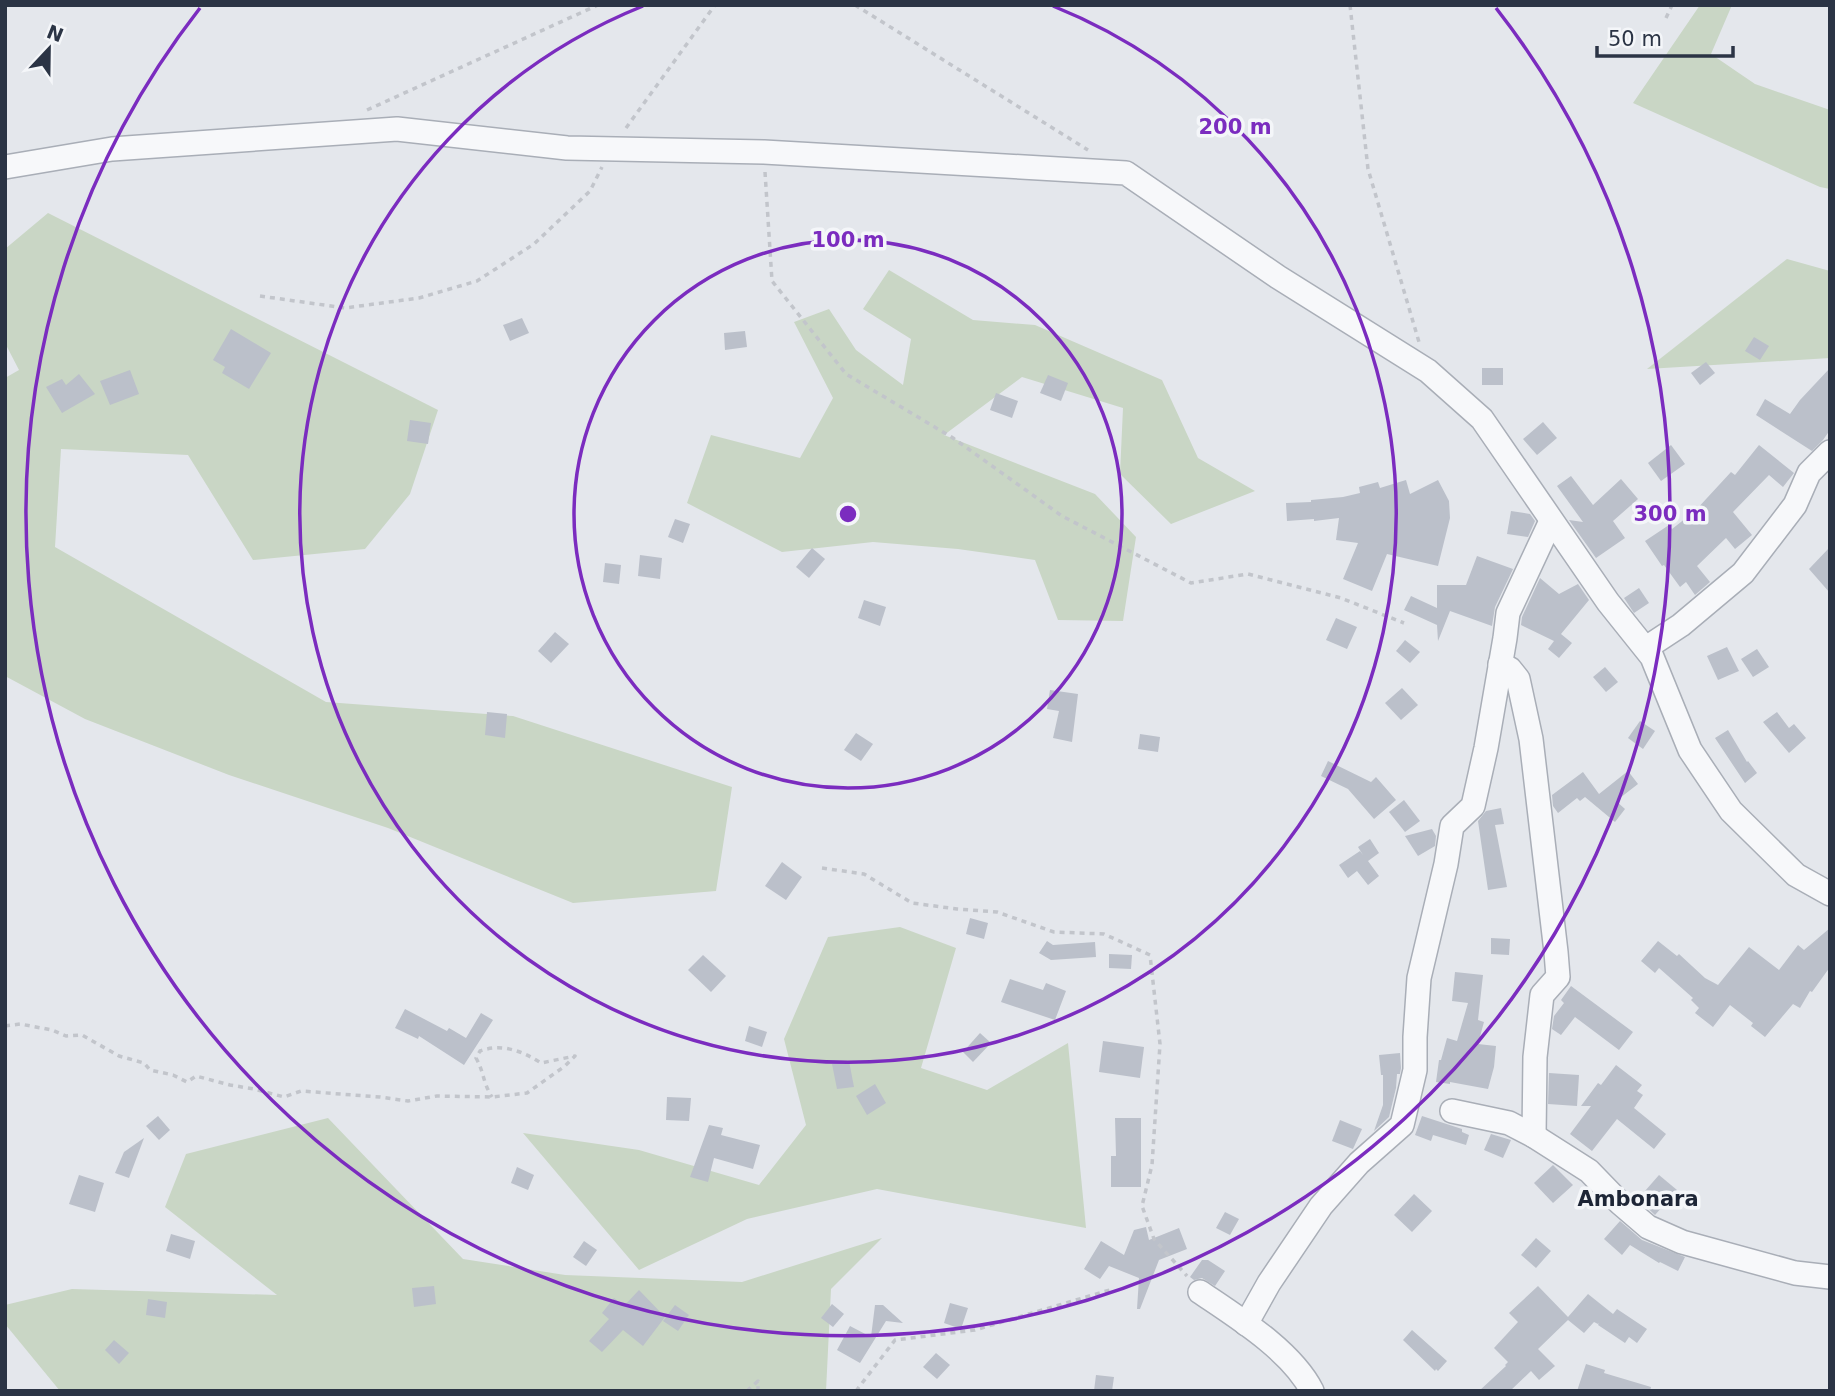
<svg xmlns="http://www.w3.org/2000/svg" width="1835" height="1396" viewBox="0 0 1835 1396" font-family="'DejaVu Sans',sans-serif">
<rect width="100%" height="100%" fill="#e4e7ec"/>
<g fill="#c9d6c5">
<polygon points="1700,5 1732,5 1711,54 1755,84 1830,110 1830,189 1820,187 1633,103"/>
<polygon points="48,213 438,410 410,494 365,549 253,560 188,455 61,449 55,547 326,702 513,716 732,787 716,891 573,903 388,828 229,775 85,719 5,676 5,378 19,370 5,343 5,249"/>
<polygon points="1787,259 1830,271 1830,358 1647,369"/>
<polygon points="889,270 973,320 1035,325 1162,380 1198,458 1255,491 1171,524 1120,474 1123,408 1022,377 944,435 1095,494 1136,537 1123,621 1058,620 1035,560 958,549 873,542 782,552 687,503 711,435 800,458 833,398 794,322 829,309 856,350 903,385 911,339 863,309"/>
<polygon points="900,927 956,948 921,1068 987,1090 1068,1043 1086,1228 877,1189 747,1219 639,1270 523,1133 639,1150 759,1185 806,1125 784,1039 828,937"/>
<polygon points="328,1118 463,1259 565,1275 742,1282 882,1238 831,1289 826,1391 60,1391 5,1324 5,1305 72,1289 277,1295 165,1207 186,1154"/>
</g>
<g fill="#bbc0ca">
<polygon points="522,318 529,333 510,341 503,325"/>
<polygon points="231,329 271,353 249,389 222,373 225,367 213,360"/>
<polygon points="745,331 747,347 725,350 724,333"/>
<polygon points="1754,337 1769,346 1760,360 1745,351"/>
<polygon points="1706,362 1715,373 1700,385 1691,373"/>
<rect x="1482" y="368" width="21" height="17"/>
<polygon points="1830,368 1830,430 1823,440 1812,451 1756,415 1765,399 1790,414 1800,400"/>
<polygon points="130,370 139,394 110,405 100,381"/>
<polygon points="79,374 95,394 62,413 46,387 62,379 66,385"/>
<polygon points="1048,375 1068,383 1061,401 1040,393"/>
<polygon points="996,393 1018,401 1012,418 990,410"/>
<polygon points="410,420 431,423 428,444 407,441"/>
<polygon points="1543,422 1557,438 1537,455 1523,439"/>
<polygon points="1671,445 1685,464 1661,481 1648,463"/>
<polygon points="1759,445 1794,473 1783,487 1769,475 1733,512 1752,535 1735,549 1726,538 1697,566 1710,582 1695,595 1686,582 1680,587 1664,565 1662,566 1645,541 1669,525 1672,529 1695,511 1731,472 1735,475"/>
<polygon points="1571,476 1593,505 1621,479 1638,499 1613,521 1625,538 1596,558 1569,520 1583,522 1557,486"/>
<polygon points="1406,480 1410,494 1438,480 1449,501 1450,518 1438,566 1387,554 1372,591 1343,579 1358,543 1336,540 1339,518 1314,521 1314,519 1287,521 1286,503 1311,502 1311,500 1343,497 1360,493 1359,487 1378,482 1380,488"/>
<polygon points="1511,511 1530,514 1535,521 1528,537 1507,534"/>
<polygon points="675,519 690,524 683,543 668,537"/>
<polygon points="1830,547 1830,593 1809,569"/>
<polygon points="812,548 825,559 809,578 796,567"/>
<polygon points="640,555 662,558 660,579 638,576"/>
<polygon points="1477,556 1513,569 1514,567 1495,607 1492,626 1450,611 1438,641 1437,625 1404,610 1411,596 1437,608 1437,585 1466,585"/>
<polygon points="605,563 621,565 619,584 603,582"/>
<polygon points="1540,578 1559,594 1578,584 1589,600 1561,634 1572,643 1559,658 1548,649 1554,641 1521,625 1522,617"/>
<polygon points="1639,588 1649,603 1634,613 1624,598"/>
<polygon points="864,600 886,607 880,626 858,618"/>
<polygon points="1336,618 1357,627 1347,649 1326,640"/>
<polygon points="555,632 569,644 551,663 538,651"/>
<polygon points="1405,640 1420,652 1410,663 1396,651"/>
<polygon points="1727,647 1739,671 1718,680 1707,656"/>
<polygon points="1757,649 1769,667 1753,677 1741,659"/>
<polygon points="1605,667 1618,682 1606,692 1593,677"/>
<polygon points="1402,688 1418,705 1401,720 1385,703"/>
<polygon points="1050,690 1078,694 1072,742 1053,738 1059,711 1047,709"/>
<polygon points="487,712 507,714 505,738 485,735"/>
<polygon points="1777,712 1789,728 1794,724 1806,738 1789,753 1763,722"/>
<polygon points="1640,721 1655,731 1643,749 1628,738"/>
<polygon points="1728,730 1747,762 1748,761 1757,773 1745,783 1715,738"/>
<polygon points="856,733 873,744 861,761 844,750"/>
<polygon points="1140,734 1160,737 1158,752 1138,749"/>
<polygon points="1328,761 1371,782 1376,777 1396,800 1374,819 1348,789 1321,776"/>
<polygon points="1628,771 1638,784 1616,801 1625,809 1615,822 1585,797 1580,801 1577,798 1558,813 1553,806 1552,795 1583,772 1599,794"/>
<polygon points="1404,800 1420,821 1405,832 1389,812"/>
<polygon points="1501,808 1504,824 1495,825 1507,887 1488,890 1478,821 1486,811"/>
<polygon points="1432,829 1436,836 1435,846 1418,856 1405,836"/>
<polygon points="1370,839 1379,853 1368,861 1379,876 1368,885 1357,871 1348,878 1339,865 1360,851 1363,855 1358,847"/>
<polygon points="782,862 802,877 786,900 765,886"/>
<polygon points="970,918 988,923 984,939 966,934"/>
<polygon points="1830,928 1830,967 1812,992 1810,991 1800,1008 1793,1004 1765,1037 1751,1026 1753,1023 1730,1005 1713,1027 1695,1013 1699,1008 1691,1000 1693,998 1659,968 1655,973 1641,961 1658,941 1677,956 1679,954 1705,978 1718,985 1749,947 1779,970 1798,945 1804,950"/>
<polygon points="1491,938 1510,939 1509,955 1491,954"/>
<polygon points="1047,941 1053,945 1095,942 1096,957 1051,960 1039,953"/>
<polygon points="1109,954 1132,955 1131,969 1109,968"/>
<polygon points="703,955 726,976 711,992 688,970"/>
<polygon points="1455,972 1483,975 1478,1020 1484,1022 1478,1044 1496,1046 1494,1067 1488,1089 1450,1082 1450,1084 1436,1082 1439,1060 1441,1060 1447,1038 1457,1041 1468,1003 1452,1001"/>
<polygon points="1010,979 1043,990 1046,983 1066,991 1055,1020 1001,1002"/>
<polygon points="1571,986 1633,1032 1619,1050 1575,1017 1561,1035 1552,1029 1554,1016 1564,1003 1561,1000"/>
<polygon points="405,1009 447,1031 449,1028 466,1038 481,1013 493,1020 464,1065 419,1036 418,1039 395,1028"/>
<polygon points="749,1026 767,1032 762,1047 745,1041"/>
<polygon points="980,1033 991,1043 973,1062 963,1052"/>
<polygon points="1103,1041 1144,1047 1140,1078 1099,1072"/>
<polygon points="1400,1053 1401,1068 1400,1074 1397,1074 1396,1088 1389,1117 1374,1131 1383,1105 1383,1075 1381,1075 1379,1055"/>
<polygon points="849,1061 854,1087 837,1089 832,1064"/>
<polygon points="1616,1065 1642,1085 1637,1091 1643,1095 1634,1108 1666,1134 1654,1149 1617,1119 1592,1151 1570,1134 1591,1106 1581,1106 1598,1083 1601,1085"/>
<polygon points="1549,1073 1579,1075 1577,1106 1548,1104"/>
<polygon points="875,1084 886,1103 867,1115 856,1096"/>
<polygon points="667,1097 691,1098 689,1121 666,1120"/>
<polygon points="158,1116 170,1130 159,1140 146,1126"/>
<polygon points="1422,1116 1462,1129 1462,1132 1469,1135 1466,1145 1433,1135 1431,1141 1415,1135"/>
<polygon points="1115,1118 1141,1118 1141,1187 1111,1187 1111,1156 1116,1156"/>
<polygon points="1340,1120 1362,1129 1353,1149 1332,1141"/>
<polygon points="709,1125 723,1128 721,1135 760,1145 753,1169 714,1158 708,1182 690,1177"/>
<polygon points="1491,1134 1511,1140 1503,1158 1484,1150"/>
<polygon points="144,1138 129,1178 115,1173 124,1152"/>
<polygon points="1553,1165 1573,1185 1553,1203 1534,1183"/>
<polygon points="517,1167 534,1175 528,1190 511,1183"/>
<polygon points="79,1175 104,1183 95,1212 69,1204"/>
<polygon points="1659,1175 1677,1190 1655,1215 1638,1199"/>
<polygon points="1414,1194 1432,1211 1412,1232 1394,1215"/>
<polygon points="1225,1212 1239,1219 1230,1235 1216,1228"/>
<polygon points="1620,1221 1642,1240 1685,1257 1678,1271 1660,1262 1659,1263 1630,1245 1622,1255 1604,1239"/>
<polygon points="1146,1227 1149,1240 1179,1228 1187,1249 1159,1260 1140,1309 1137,1309 1139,1278 1109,1266 1100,1279 1084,1269 1101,1241 1124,1255 1134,1230"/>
<polygon points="171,1234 195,1241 190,1259 166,1251"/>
<polygon points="1536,1238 1551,1251 1536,1268 1521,1255"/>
<polygon points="584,1241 597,1250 586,1266 573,1257"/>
<polygon points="1202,1260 1208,1260 1225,1271 1215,1286 1202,1278 1194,1280 1190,1277"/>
<polygon points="434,1286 436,1304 414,1307 412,1288"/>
<polygon points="1538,1286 1568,1317 1588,1294 1613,1314 1617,1309 1647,1329 1637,1343 1629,1337 1625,1343 1598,1325 1599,1323 1598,1324 1594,1322 1584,1333 1568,1320 1538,1349 1555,1366 1539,1380 1531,1371 1510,1391 1479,1391 1506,1366 1505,1365 1508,1362 1494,1348 1518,1322 1509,1313"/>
<polygon points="639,1290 665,1317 643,1346 623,1330 602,1352 589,1341 609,1319 602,1313 614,1298 624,1306"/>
<polygon points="148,1299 167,1302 165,1318 146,1315"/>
<polygon points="950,1303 968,1308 961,1329 944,1323"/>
<polygon points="832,1304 844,1314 833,1327 821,1318"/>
<polygon points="675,1305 689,1315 678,1331 663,1321"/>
<polygon points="875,1305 883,1305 903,1323 886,1321 860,1363 837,1350 850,1326 871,1337"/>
<polygon points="1412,1330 1447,1361 1438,1371 1436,1369 1435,1371 1403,1340"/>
<polygon points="114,1340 129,1353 119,1364 105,1350"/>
<polygon points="936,1353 950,1365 937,1379 923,1367"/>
<polygon points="1586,1364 1605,1370 1604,1373 1651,1387 1650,1391 1577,1391"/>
<polygon points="1096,1375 1114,1377 1112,1391 1094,1391"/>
</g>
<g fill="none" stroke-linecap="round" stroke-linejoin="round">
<g stroke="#a9aeb7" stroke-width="26">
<g id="street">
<polyline points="5,167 112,149 397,129 567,148 764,152 1126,173 1278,277 1428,371 1482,419 1608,602 1652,657 1690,750 1731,811 1796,875 1830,894"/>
<polyline points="1646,648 1681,625 1743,573 1795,505 1809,473 1830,452"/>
<polyline points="1500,664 1510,669 1518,679 1531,739 1556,952 1558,977 1542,995 1535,1057 1534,1136"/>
<polyline points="1452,1111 1509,1123 1534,1136 1589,1171 1620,1203 1648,1227 1682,1242 1795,1273 1830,1277"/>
<path d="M 1200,1292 C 1237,1317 1292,1351 1312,1391"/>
<polyline points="1246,1324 1269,1283 1321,1206 1359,1163 1402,1125 1415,1070 1415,1037 1419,978 1446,864 1452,826 1473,806 1486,748 1505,638 1508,613 1551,521"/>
</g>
</g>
<g stroke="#c2c5cb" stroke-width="3.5" stroke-dasharray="5 5" stroke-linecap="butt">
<polyline points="855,5 1088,150"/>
<polyline points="1350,5 1368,169 1419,342"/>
<polyline points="1666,18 1672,5"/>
<polyline points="367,110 598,5"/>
<polyline points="626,128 715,5"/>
<polyline points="765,172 772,281 846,374 953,438 1062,516 1191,583 1248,574 1341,598 1404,623"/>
<polyline points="260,296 345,308 419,298 477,281 534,244 590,191 602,167"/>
<polyline points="822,868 864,874 912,903 957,909 997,912 1054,932 1104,934 1150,955 1160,1044 1152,1165 1142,1206 1154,1239 1187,1276"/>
<path d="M 5,1026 L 20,1024 L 52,1030 L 66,1036 L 82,1035 L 119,1056 L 144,1063 L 150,1070 L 173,1075 L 187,1082 L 196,1076 L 230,1085 L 254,1089 L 284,1097 L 301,1091 L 380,1097 L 408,1101 L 437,1096 L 492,1097 L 527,1093 L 565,1066 L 575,1056 L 541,1063 C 522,1051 502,1043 480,1051 L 476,1058 C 484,1072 483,1083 492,1097"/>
<polyline points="747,1391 758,1381 758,1391"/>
<polyline points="856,1391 895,1340 975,1330 1113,1289"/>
</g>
<use href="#street" stroke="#f7f8fa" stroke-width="23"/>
</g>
<g fill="none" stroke="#7b2cbf" stroke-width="3.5">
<circle cx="848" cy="514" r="274"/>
<path d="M1053 6A548 548 0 1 1 643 6"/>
<path d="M1496 8A822 822 0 1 1 200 8"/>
</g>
<g text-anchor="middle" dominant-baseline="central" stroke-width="7" stroke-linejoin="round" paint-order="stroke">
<g font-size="21" font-weight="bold" fill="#1d2536" stroke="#f4f6f9">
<text x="1638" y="1199">Ambonara</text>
</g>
</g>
<circle cx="848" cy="514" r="10" fill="#7b2cbf" stroke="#f4f6f9" stroke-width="3.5"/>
<g font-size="21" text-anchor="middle" font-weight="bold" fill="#7b2cbf" stroke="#f4f6f9" stroke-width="7" stroke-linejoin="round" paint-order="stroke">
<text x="1235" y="134">200 m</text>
<text x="848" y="247">100 m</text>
<text x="1670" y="521">300 m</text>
</g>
<rect width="1835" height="1396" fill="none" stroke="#2b3445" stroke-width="14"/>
<g transform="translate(49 49) rotate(22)" stroke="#f4f6f9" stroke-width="5" paint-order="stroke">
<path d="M0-5L12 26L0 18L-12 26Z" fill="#2b3445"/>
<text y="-10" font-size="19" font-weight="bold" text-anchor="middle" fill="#2b3445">N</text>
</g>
<path d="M1597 46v10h136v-10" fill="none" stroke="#2b3445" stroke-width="3.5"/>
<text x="1608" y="46" font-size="21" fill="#2b3445" stroke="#f4f6f9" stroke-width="5" paint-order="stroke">50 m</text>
</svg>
